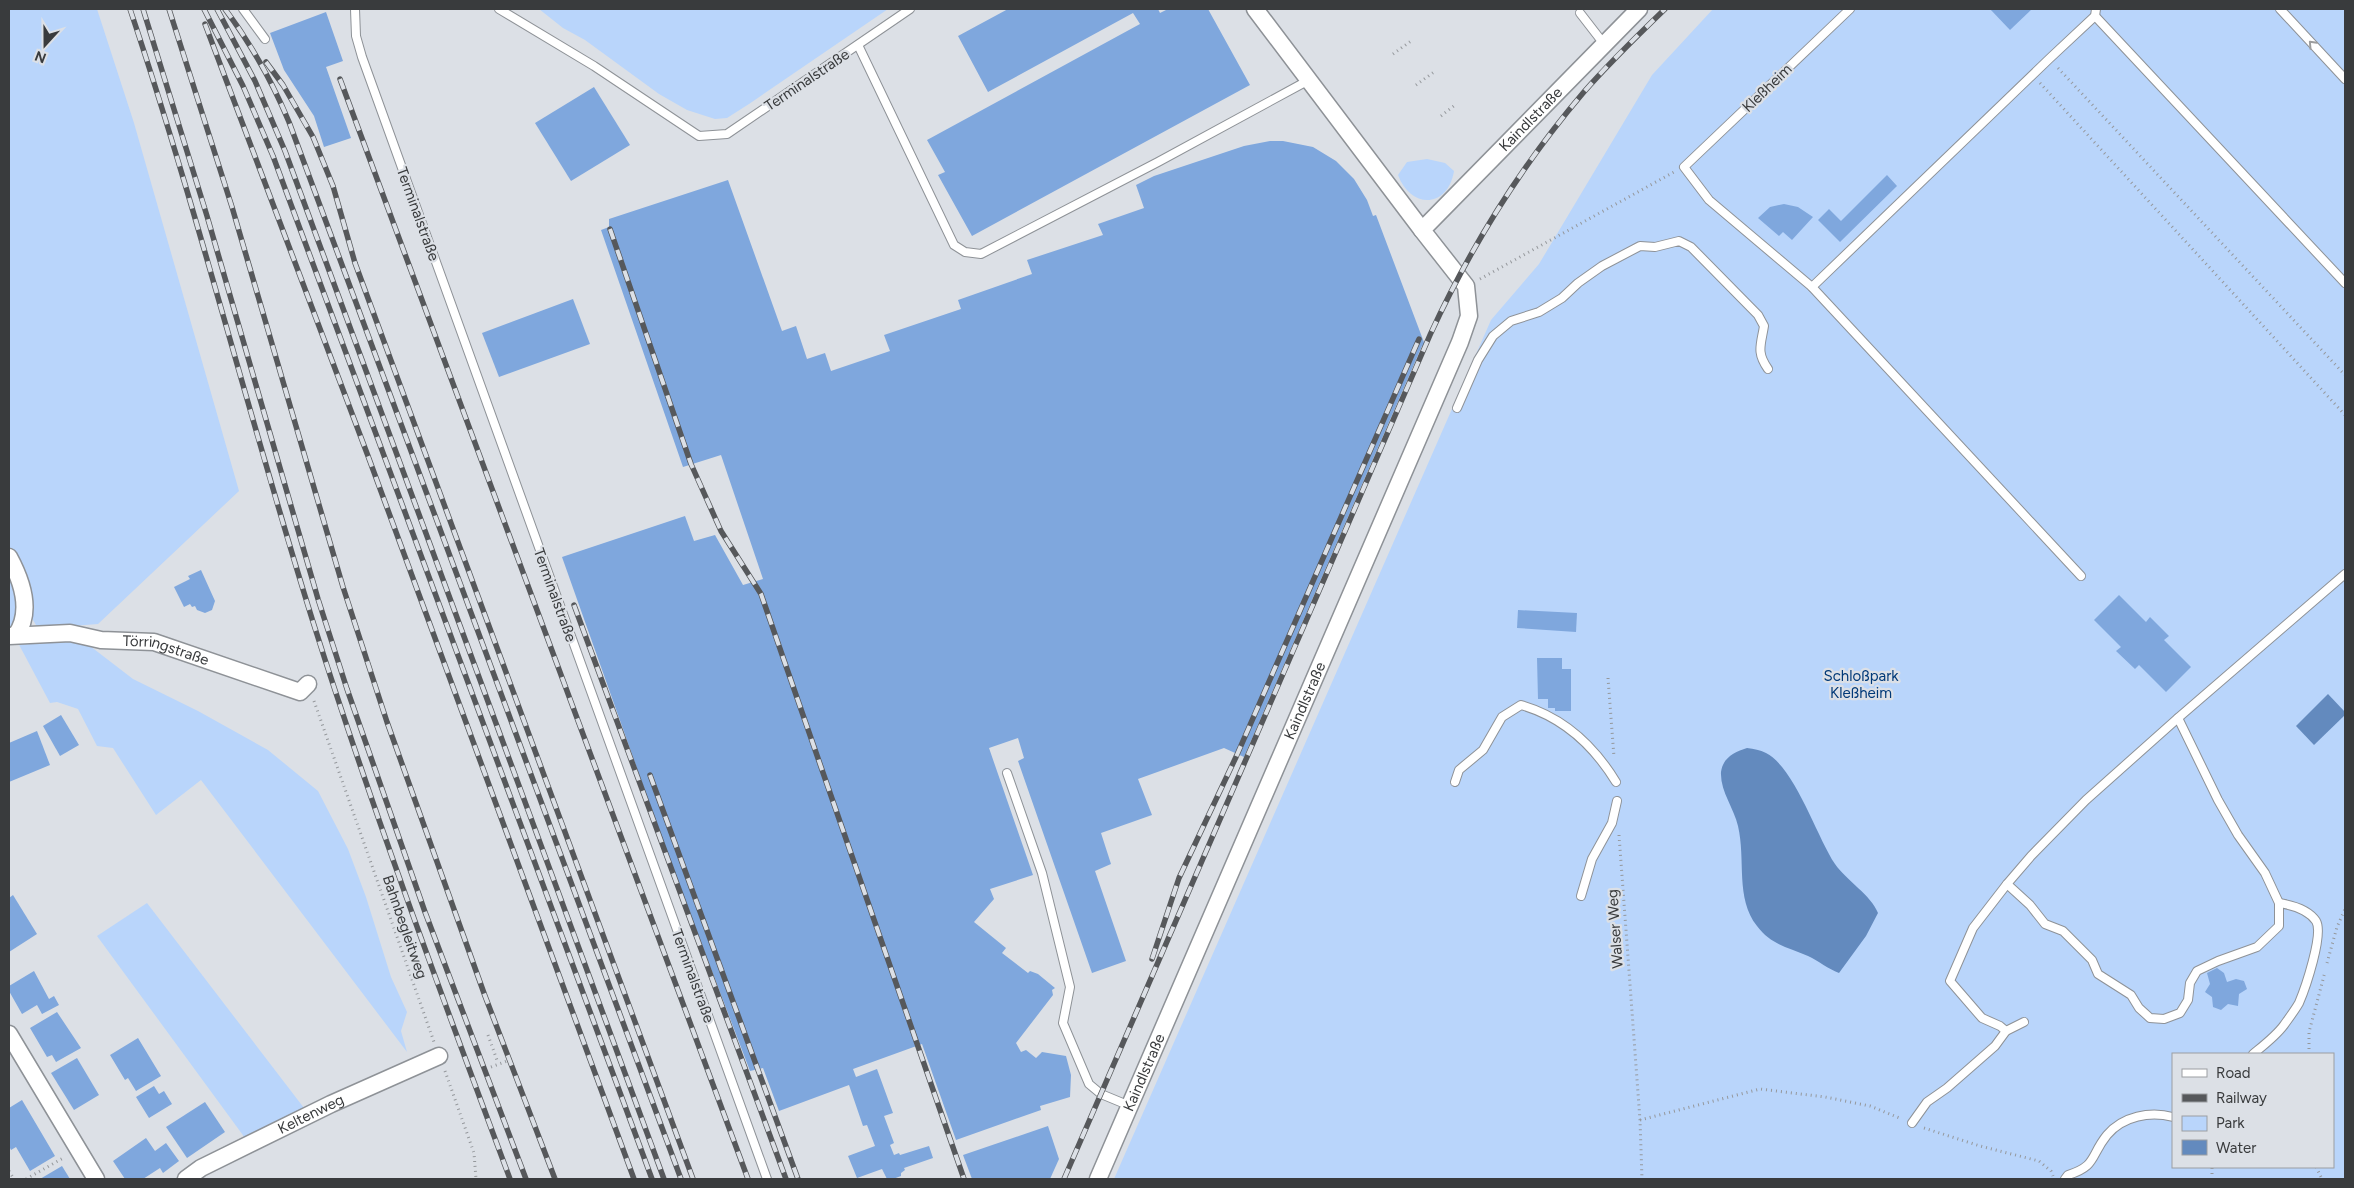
<svg xmlns="http://www.w3.org/2000/svg" width="2354" height="1188" viewBox="0 0 2354 1188" font-family="Figtree,sans-serif">
<rect width="100%" height="100%" fill="#dce0e6"/>
<g fill="#b9d5fb" fill-rule="evenodd">
<polygon points="9,9 97,9 134,123 239,491 98,624 47,628 36,625 29,613 20,569 9,548"/>
<polygon points="539,9 888,9 749,104 727,118 715,119 687,110 659,94 585,40 563,28"/>
<path d="M 1713,9 L 2345,9 L 2345,1179 L 1114,1179 L 1491,320 L 1539,264 L 1652,75 ZM 2173,1054 L 2333,1054 L 2333,1167 L 2173,1167 Z"/>
<path d="M 1427,159 L 1445,163 L 1454,171 C 1448,208 1411,210 1398,175 L 1407,162 Z"/>
<polygon points="9,567 19,596 16,622 9,628"/>
<polygon points="77,636 133,679 198,711 268,750 318,791 348,849 366,897 391,977 407,1012 401,1031 407,1052 201,780 156,815 113,748 97,746 78,709 57,702 50,703 16,639"/>
<polygon points="147,903 304,1108 245,1138 97,936"/>
</g>
<g fill="#638abe">
<polygon points="2328,694 2345,712 2345,715 2314,745 2296,726"/>
<path d="M 1747,748 C 1754,749 1760,750 1766,753 C 1795,768 1816,835 1835,864 C 1847,881 1871,895 1878,913 L 1866,936 L 1839,973 C 1828,969 1819,961 1808,956 C 1788,947 1771,945 1757,926 C 1735,898 1746,860 1738,826 C 1734,808 1720,791 1721,772 C 1723,757 1735,752 1747,748 Z"/>
</g>
<g fill="#7fa7dd">
<polygon points="1008,9 1158,9 1160,13 1168,9 1208,9 1250,85 972,236 938,175 945,172 927,140 1140,24 1133,13 988,92 958,36"/>
<polygon points="1990,9 2032,9 2010,30"/>
<polygon points="326,12 343,61 326,67 351,138 324,147 314,116 284,70 270,33"/>
<polygon points="594,87 630,145 571,181 535,123"/>
<polygon points="1270,141 1283,141 1313,147 1336,161 1354,179 1367,200 1373,216 1376,215 1425,345 1422,346 1244,757 1224,748 1138,779 1152,815 1101,833 1111,864 1095,871 1126,961 1092,973 1018,761 1024,758 1018,738 989,748 1033,875 990,889 994,899 974,922 1006,948 1002,953 1028,973 1030,971 1038,974 1055,988 1052,990 1053,995 1016,1043 1021,1052 1026,1050 1036,1058 1042,1052 1066,1056 1071,1075 1070,1097 1040,1106 1041,1110 956,1140 922,1044 853,1069 856,1077 877,1069 893,1113 884,1116 894,1143 890,1145 894,1155 899,1153 900,1155 929,1146 933,1158 904,1168 905,1170 901,1173 901,1176 893,1179 887,1179 882,1169 857,1178 848,1156 875,1146 867,1125 863,1126 849,1085 779,1111 763,1068 750,1071 667,853 562,557 685,516 694,541 715,535 743,585 763,579 721,455 683,467 601,230 609,227 609,219 728,180 782,331 796,326 807,359 825,353 831,371 890,351 884,335 961,309 958,300 1032,274 1027,260 1103,235 1098,224 1144,208 1136,185 1154,176 1244,146"/>
<polygon points="1887,175 1897,186 1840,242 1818,220 1829,209 1841,221"/>
<polygon points="1784,204 1798,207 1813,217 1792,240 1783,232 1779,236 1758,218 1770,207"/>
<polygon points="573,299 590,344 499,377 482,333"/>
<polygon points="201,570 215,601 212,610 205,613 197,610 195,606 192,607 190,604 184,607 174,587 190,579 188,576"/>
<polygon points="2119,595 2146,622 2150,617 2169,636 2164,640 2191,667 2166,692 2139,665 2135,669 2116,651 2121,647 2094,620"/>
<polygon points="1518,610 1577,613 1576,632 1517,628"/>
<polygon points="1537,658 1562,658 1562,669 1571,669 1571,711 1555,711 1555,708 1548,708 1548,699 1538,699"/>
<polygon points="61,715 79,745 60,756 43,726"/>
<polygon points="37,731 50,765 9,782 9,743"/>
<polygon points="13,895 37,934 9,952 9,898"/>
<polygon points="2217,968 2224,973 2227,982 2236,979 2244,981 2247,989 2239,994 2238,1006 2228,1004 2221,1010 2213,1007 2212,997 2205,992 2210,984 2207,973"/>
<polygon points="34,971 49,999 54,996 59,1005 42,1014 37,1005 22,1014 9,991 9,986"/>
<polygon points="57,1012 81,1048 56,1062 52,1055 47,1057 30,1028"/>
<polygon points="138,1038 161,1076 136,1091 128,1078 125,1080 110,1055"/>
<polygon points="77,1058 99,1095 74,1110 51,1073"/>
<polygon points="154,1086 159,1094 164,1091 172,1104 149,1118 136,1097"/>
<polygon points="22,1100 55,1156 30,1171 16,1147 11,1150 9,1146 9,1108"/>
<polygon points="205,1102 225,1132 187,1158 166,1127"/>
<polygon points="1048,1126 1059,1159 1050,1179 972,1179 963,1155"/>
<polygon points="146,1138 155,1151 166,1143 179,1161 163,1173 160,1168 143,1179 125,1179 113,1161"/>
<polygon points="62,1166 70,1179 40,1179"/>
</g>
<g fill="none" stroke-linecap="round" stroke-linejoin="round">
<g stroke="#8e9297" stroke-width="10">
<g id="service">
<polyline points="243,9 265,39"/>
<polyline points="355,9 356,36 362,57 767,1179"/>
<polyline points="499,9 594,66 699,136 727,134 910,9"/>
<polyline points="1850,9 1684,167 1709,200 1812,287 2081,576"/>
<polyline points="2280,9 2345,79"/>
<polyline points="1580,13 1604,44"/>
<polyline points="2095,16 2345,283"/>
<polyline points="858,45 954,245 965,252 981,254 1158,162 1309,80"/>
<polyline points="1812,287 2049,59 2095,16 2096,9"/>
<path d="M 1457,408 L 1478,360 L 1493,336 L 1511,321 L 1539,312 L 1562,298 L 1578,283 L 1602,266 L 1640,246 L 1655,247 L 1679,241 L 1691,247 L 1758,315 L 1764,326 C 1761,345 1756,352 1768,369"/>
<polyline points="1007,773 1042,873 1070,987 1063,1023 1089,1084 1101,1094 1130,1106"/>
<path d="M 1455,782 L 1459,770 L 1483,750 L 1502,717 L 1521,705 C 1563,717 1594,746 1616,782"/>
<polyline points="2007,884 2030,905 2045,924 2063,931 2092,960 2098,974 2131,995 2139,1008 2150,1018 2164,1019 2180,1013 2188,1000 2190,983 2197,971 2218,961 2257,947 2279,926 2279,903 2265,873 2238,835 2218,800 2178,718"/>
<polyline points="1581,896 1592,859 1612,823 1617,801"/>
<polyline points="2006,1031 2024,1022"/>
<path d="M 2253,1054 C 2264,1045 2276,1036 2284,1025 C 2289,1018 2295,1010 2299,1003 C 2305,989 2324,934 2316,921 C 2308,909 2292,905 2279,903"/>
<polyline points="1912,1123 1927,1102 1947,1088 1995,1046 2006,1031 2000,1026 1982,1018 1950,981 1973,928 2007,884 2031,856 2086,800 2178,718 2345,574"/>
<path d="M 2065,1179 L 2068,1175 C 2097,1166 2090,1156 2107,1135 C 2123,1116 2150,1111 2173,1117"/>
</g>
</g>
<g stroke="#8e9297" stroke-width="19">
<g id="minor">
<polyline points="1255,9 1422,230"/>
<path d="M 9,557 C 22,581 33,611 16,635"/>
<path id="s1" d="M 9,636 L 70,633 L 101,640 L 154,642 L 300,692 L 308,684"/>
<polyline points="9,1034 96,1179"/>
<path id="s2" d="M 186,1179 L 201,1168 L 331,1104 L 439,1056"/>
<path id="s3" d="M 1098,1179 L 1460,342 L 1469,316 L 1466,286 L 1422,230 L 1639,9"/>
</g>
</g>
<g stroke="#95989c" stroke-width="3" stroke-dasharray="1 4" stroke-linecap="butt">
<polyline points="1393,54 1411,41"/>
<polyline points="2058,68 2345,375"/>
<polyline points="2040,83 2345,415"/>
<polyline points="1416,85 1434,72"/>
<polyline points="1441,116 1455,105"/>
<polyline points="1480,279 1674,172"/>
<polyline points="1608,678 1614,757"/>
<polyline points="314,701 434,1042"/>
<polyline points="1619,835 1640,1120 1642,1179"/>
<polyline points="2327,963 2337,927 2345,909"/>
<polyline points="488,1035 498,1063"/>
<polyline points="2309,1054 2309,1032 2325,972"/>
<polyline points="491,1067 507,1061"/>
<polyline points="445,1071 474,1153 476,1179"/>
<polyline points="1640,1120 1760,1089 1825,1097 1870,1106 1902,1119"/>
<polyline points="1924,1128 1980,1146 2039,1161 2051,1171 2053,1176"/>
<polyline points="2316,1167 2322,1179"/>
<polyline points="9,1171 14,1179"/>
<polyline points="26,1179 65,1157"/>
<polyline points="2212,1179 2212,1167"/>
</g>
<use href="#service" stroke="#fff" stroke-width="8"/>
<use href="#minor" stroke="#fff" stroke-width="16"/>
<g stroke="#56585b" stroke-width="5.5">
<g id="rail">
<path d="M 130,9 C 198,212 250,421 314,625 C 373,812 442,996 510,1179"/>
<polyline points="143,9 207,216 318,599 347,689 425,912 526,1179"/>
<polyline points="169,9 232,207 343,587 387,722 485,996 555,1179"/>
<polyline points="204,9 243,86 273,156 652,1179"/>
<polyline points="217,9 255,81 285,151 664,1179"/>
<path d="M 225,9 C 251,44 272,81 289,122 L 681,1179"/>
<polyline points="205,24 368,456 634,1179"/>
<polyline points="266,62 283,85 313,137 333,186 355,263 693,1179"/>
<polyline points="340,79 748,1179"/>
<polyline points="610,229 691,464 721,531 761,594 964,1179"/>
<polyline points="574,605 786,1179"/>
<polyline points="650,775 798,1179"/>
<polyline points="1152,959 1179,878 1236,757 1419,339"/>
<path d="M 1064,1179 L 1430,335 C 1470,248 1521,166 1583,93 C 1609,63 1637,36 1665,9"/>
</g>
</g>
<use href="#rail" stroke="#dce0e6" stroke-width="4" stroke-dasharray="11" stroke-linecap="butt"/>
</g>
<defs><path id="oneway-chevron" d="M-2-3.5L2.5 0L-2 3.5" fill="none" stroke-width="1.6" stroke-linecap="round" stroke-linejoin="round" transform="scale(1.25)"/></defs>
<use stroke="#9c9d9e" href="#oneway-chevron" transform="translate(2312 44) rotate(-133)"/>
<g text-anchor="middle" dominant-baseline="central" stroke-width="4.5" stroke-linejoin="round" paint-order="stroke">
<g font-size="15" fill="#393b3d" stroke="#dce0e6">
<text transform="translate(807 80) rotate(-34)">Terminalstraße</text>
<text transform="translate(1767 88) rotate(-44)">Kleßheim</text>
<text stroke="none"><textPath href="#s3" startOffset="1196">Kaindlstraße</textPath></text>
<text transform="translate(418 214) rotate(70)">Terminalstraße</text>
<text transform="translate(555 595) rotate(70)">Terminalstraße</text>
<text stroke="none"><textPath href="#s1" startOffset="159">Törringstraße</textPath></text>
<text stroke="none"><textPath href="#s3" startOffset="521">Kaindlstraße</textPath></text>
<text transform="translate(405 927) rotate(71)">Bahnbegleitweg</text>
<text transform="translate(1615 929) rotate(-94)">Walser Weg</text>
<text transform="translate(693 976) rotate(70)">Terminalstraße</text>
<text stroke="none"><textPath href="#s3" startOffset="116">Kaindlstraße</textPath></text>
<text stroke="none"><textPath href="#s2" startOffset="141">Keltenweg</textPath></text>
</g>
<g font-size="15" fill="#003978" stroke="#dce0e6">
<text x="1861" y="676">Schloßpark<tspan x="1861" dy="17">Kleßheim</tspan></text>
</g>
</g>
<rect width="2354" height="1188" fill="none" stroke="#393b3d" stroke-width="20"/>
<rect x="2172" y="1053" width="162" height="115" fill="#dce0e6" stroke="#9b9ea2"/>
<rect x="2182" y="1069" width="25" height="8" fill="#ffffff" stroke="#9b9ea2"/>
<text x="2216" y="1078" font-size="15" fill="#393b3d">Road</text>
<rect x="2182" y="1094" width="25" height="8" fill="#56585b" stroke="#9b9ea2"/>
<text x="2216" y="1103" font-size="15" fill="#393b3d">Railway</text>
<rect x="2182" y="1116" width="25" height="15" fill="#b9d5fb" stroke="#9b9ea2"/>
<text x="2216" y="1128" font-size="15" fill="#393b3d">Park</text>
<rect x="2182" y="1140" width="25" height="15" fill="#638abe" stroke="#9b9ea2"/>
<text x="2216" y="1153" font-size="15" fill="#393b3d">Water</text>
<g transform="translate(45 45) rotate(201)" stroke="#dce0e6" stroke-width="4" paint-order="stroke">
<path d="M0-4L9 19L0 12L-9 19Z" fill="#393b3d"/>
<text y="-8" font-size="14" font-weight="bold" text-anchor="middle" fill="#393b3d">N</text>
</g>
</svg>
